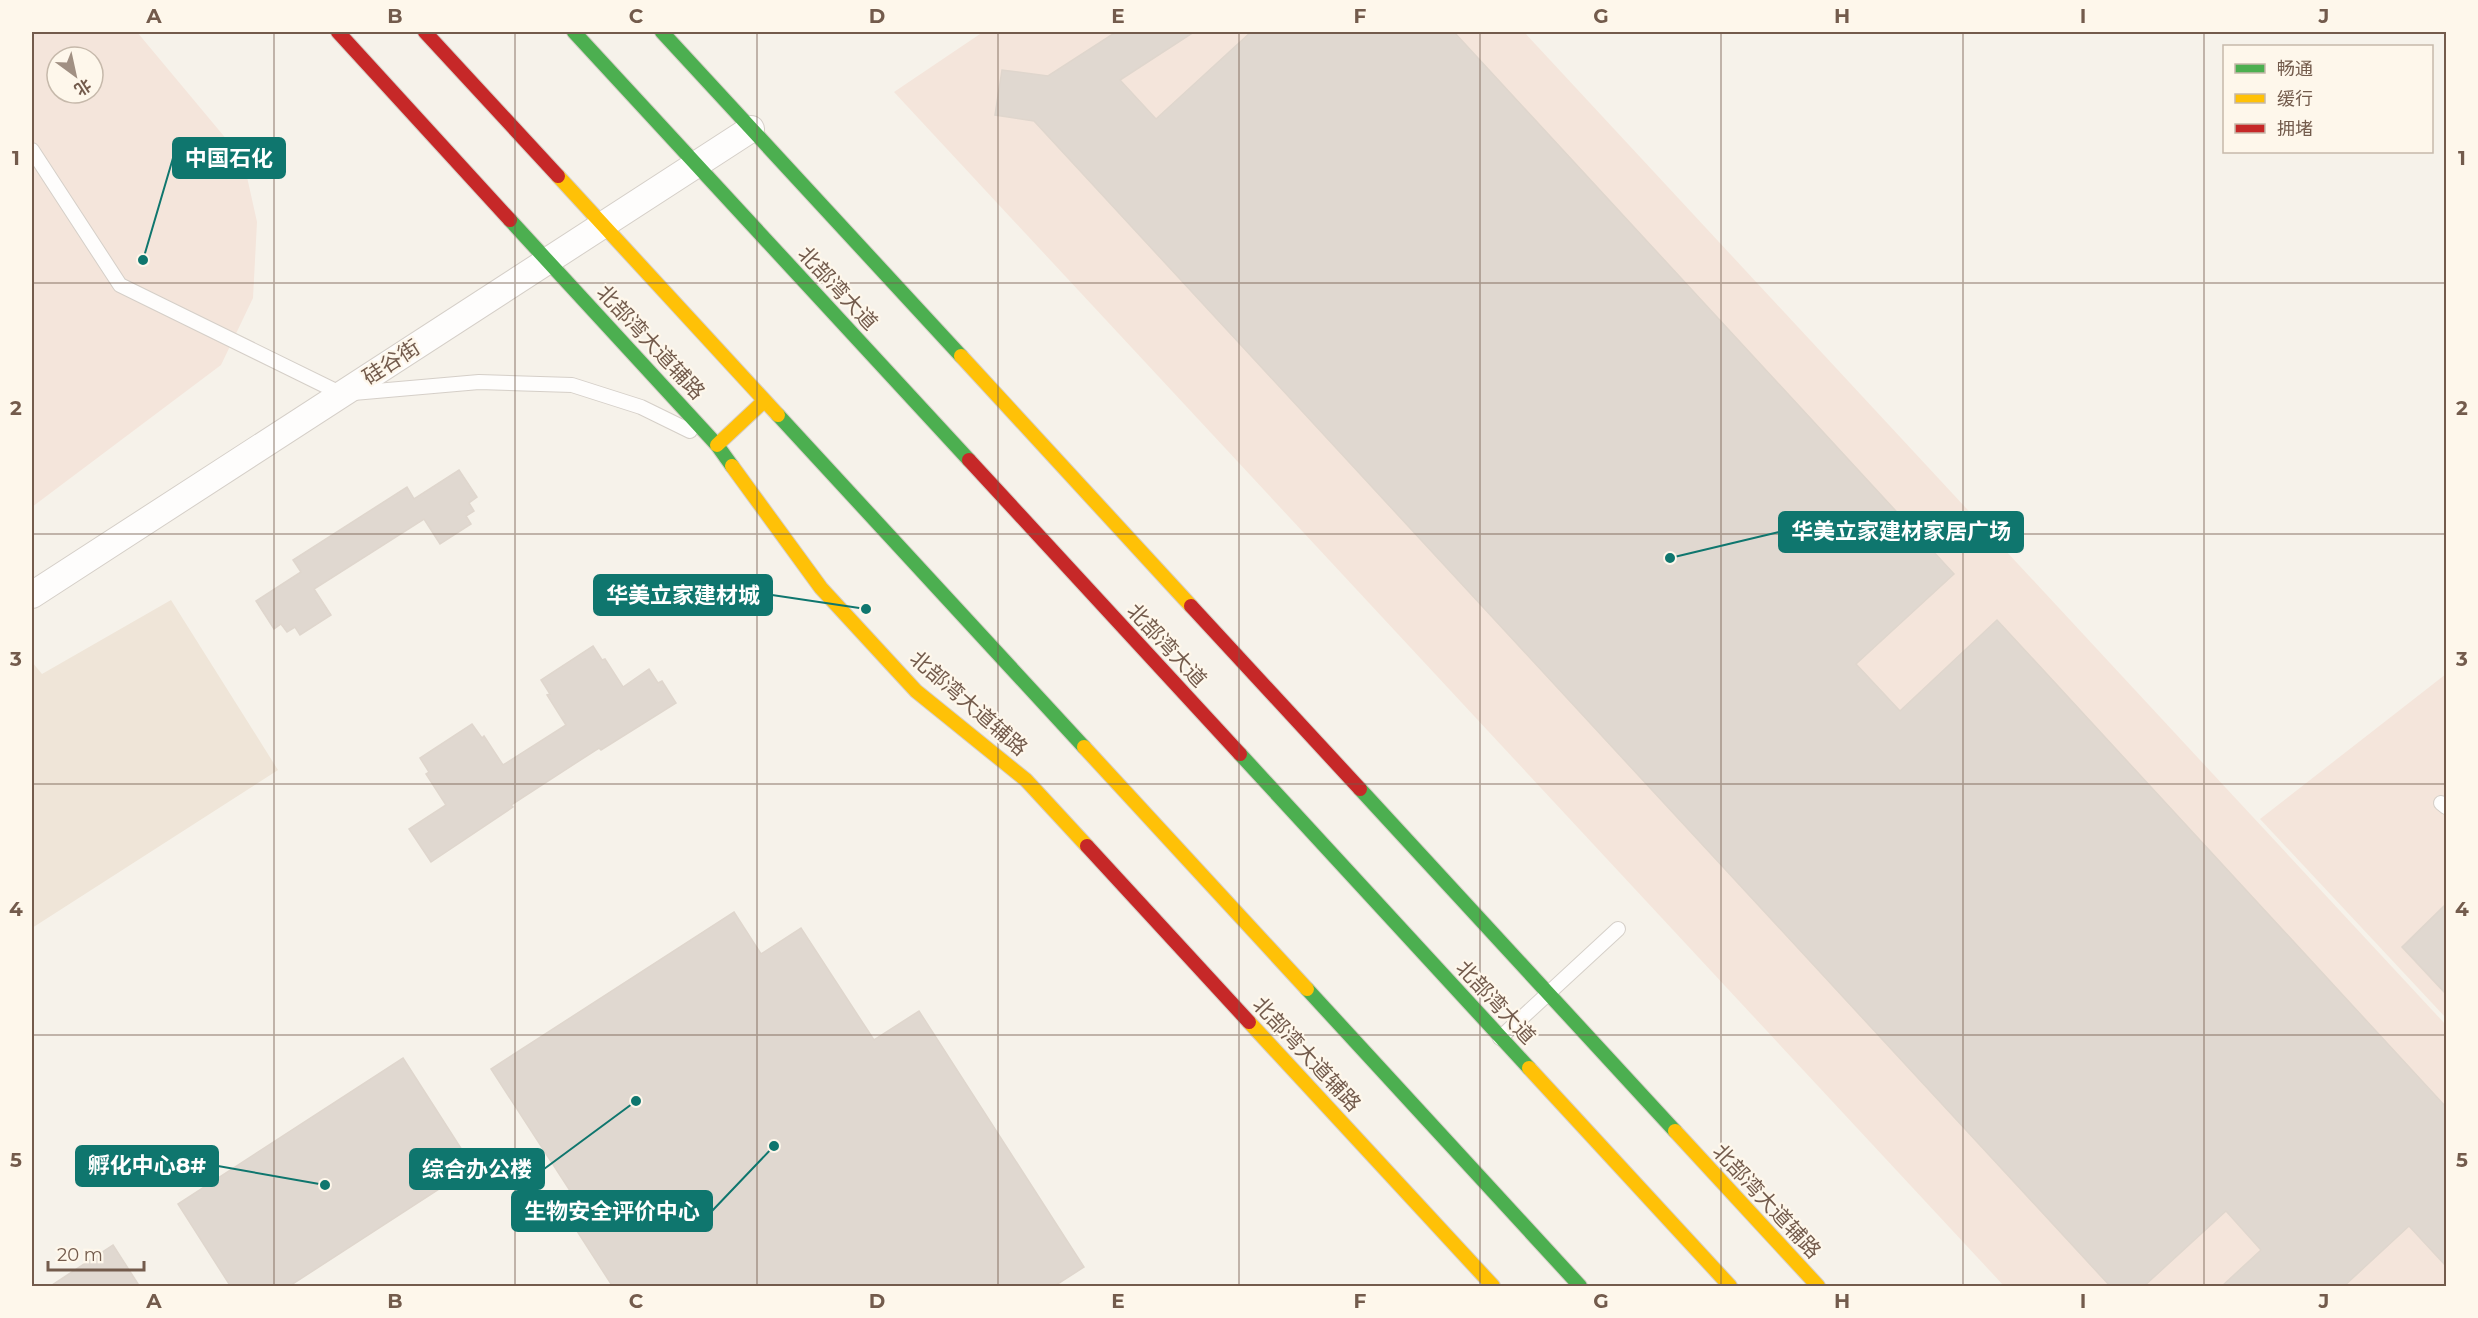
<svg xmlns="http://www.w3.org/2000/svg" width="2478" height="1318" viewBox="0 0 2478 1318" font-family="Montserrat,'Noto Sans SC',sans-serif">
<rect width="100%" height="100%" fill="#f6f2ea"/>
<polygon fill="#efe5d8" points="171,600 278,770 32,928 32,662 42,674"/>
<g fill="#f4e5db" fill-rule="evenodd">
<path d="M 32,32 L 137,32 L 243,159 L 257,222 L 253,298 L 221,365 L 32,507 ZM 57,57 L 93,57 L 93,93 L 57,93 Z"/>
<polygon points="983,32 1524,32 2446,1025 2446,1286 2004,1286 894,92"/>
<polygon points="2446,674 2446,1018 2260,819"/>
</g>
<g fill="#e0d8d0" stroke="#dfd6cd" stroke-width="1.5">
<polygon points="1116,32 1194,32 1120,80 1156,119 1251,32 1454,32 1954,574 1856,664 1900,711 1997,620 2446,1107 2446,1266 2409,1226 2343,1287 2221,1287 2261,1250 2226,1211 2143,1287 2111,1287 1034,121 995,115 1002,70 1048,76"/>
<polygon points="459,470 477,497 469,503 474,511 466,516 471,524 440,544 424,519 314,589 331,615 300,635 295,627 287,632 281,624 274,629 256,601 301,572 293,560 407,487 414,499"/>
<polygon points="593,646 602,660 605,659 623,687 649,669 658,683 662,681 676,703 601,750 599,748 511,805 513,807 431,862 409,829 446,805 426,774 429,772 420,758 472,724 482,738 484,736 503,765 566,725 547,695 550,694 541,680"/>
<polygon points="2446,904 2446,994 2402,947"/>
<polygon points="734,912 761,954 801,928 874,1040 919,1011 1084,1267 1053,1287 613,1287 577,1231 591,1223 491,1069"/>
<polygon points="403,1058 473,1167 288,1287 231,1287 178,1204"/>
<polygon points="113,1245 140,1287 49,1287"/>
</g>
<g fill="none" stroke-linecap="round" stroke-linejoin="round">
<g stroke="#d5cfc8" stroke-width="16">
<g id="lane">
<polyline points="32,150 120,285 342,394 479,382 572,385 641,407 690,431"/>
<polyline points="2441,803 2446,807"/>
<polyline points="1500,1038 1618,929"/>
</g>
</g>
<g stroke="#d5cfc8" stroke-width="28">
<polyline id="street" points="32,595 751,129"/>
</g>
<g stroke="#d6cfc8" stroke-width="16">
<g id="fast">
<polyline points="574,32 969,460"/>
<polyline points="662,32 961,356"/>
<polyline points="510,220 717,445 732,466"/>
<polyline points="778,415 1084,747"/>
<polyline points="1240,754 1529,1068"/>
<polyline points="1360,789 1675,1131"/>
<polyline points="1307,989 1580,1286"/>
</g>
</g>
<g stroke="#d6cfc8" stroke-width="16">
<g id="slow">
<polyline points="558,176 778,415"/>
<polyline points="961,356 1191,606"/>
<polyline points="717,445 764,401"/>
<polyline points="732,466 821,588 916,691 1026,780 1087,846"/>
<polyline points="1084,747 1307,989"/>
<polyline points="1249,1022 1493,1286"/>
<polyline points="1529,1068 1730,1286"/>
<polyline points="1675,1131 1818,1286"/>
</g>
</g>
<g stroke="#d6cfc8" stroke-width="16">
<g id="jam">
<polyline points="338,32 510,220"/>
<polyline points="425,32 558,176"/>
<polyline points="969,460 1240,754"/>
<polyline points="1191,606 1360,789"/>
<polyline points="1087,846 1249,1022"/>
</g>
</g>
<use href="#lane" stroke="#fefdfc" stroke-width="14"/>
<use href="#street" stroke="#fefdfc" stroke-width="26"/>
<use href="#fast" stroke="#4caf50" stroke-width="14"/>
<use href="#slow" stroke="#ffc107" stroke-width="14"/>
<use href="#jam" stroke="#c62828" stroke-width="14"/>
</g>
<path fill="none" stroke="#735b4c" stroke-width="1.5" stroke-opacity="0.55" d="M 274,32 L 274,1286M 515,32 L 515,1286M 757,32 L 757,1286M 998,32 L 998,1286M 1239,32 L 1239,1286M 1480,32 L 1480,1286M 1721,32 L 1721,1286M 1963,32 L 1963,1286M 2204,32 L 2204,1286M 32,283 L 2446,283M 32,534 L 2446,534M 32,784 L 2446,784M 32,1035 L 2446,1035"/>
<g text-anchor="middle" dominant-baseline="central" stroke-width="4.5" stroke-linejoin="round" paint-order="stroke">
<g font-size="21" fill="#735b4c" stroke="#fef7eb">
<text transform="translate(838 288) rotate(47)">北部湾大道</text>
<text transform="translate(651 342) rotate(47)">北部湾大道辅路</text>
<text transform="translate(391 362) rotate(-33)">硅谷街</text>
<text transform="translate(1167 645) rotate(47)">北部湾大道</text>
<text transform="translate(969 703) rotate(41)">北部湾大道辅路</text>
<text transform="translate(1496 1002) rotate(47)">北部湾大道</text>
<text transform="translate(1307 1054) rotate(47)">北部湾大道辅路</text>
<text transform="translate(1767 1201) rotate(47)">北部湾大道辅路</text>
</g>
</g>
<path fill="none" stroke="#0f766e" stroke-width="2" d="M143 260L173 158M1670 558L1779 532M866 609L772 595M325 1185L218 1166M636 1101L544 1169M774 1146L712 1211"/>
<g fill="#0f766e" stroke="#fef7eb" stroke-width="2">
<circle cx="143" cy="260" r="6"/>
<circle cx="1670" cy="558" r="6"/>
<circle cx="866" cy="609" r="6"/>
<circle cx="325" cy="1185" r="6"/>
<circle cx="636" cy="1101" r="6"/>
<circle cx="774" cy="1146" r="6"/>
</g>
<g fill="#0f766e" stroke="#0f766e" stroke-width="2">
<rect x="173" y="138" width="112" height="40" rx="6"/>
<rect x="1779" y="512" width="244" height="40" rx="6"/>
<rect x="594" y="575" width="178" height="40" rx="6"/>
<rect x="76" y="1146" width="142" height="40" rx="6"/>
<rect x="410" y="1149" width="134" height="40" rx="6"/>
<rect x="512" y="1191" width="200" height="40" rx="6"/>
</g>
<g font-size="22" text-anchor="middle" font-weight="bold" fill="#fff">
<text x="229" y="166">中国石化</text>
<text x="1901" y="539">华美立家建材家居广场</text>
<text x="683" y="603">华美立家建材城</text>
<text x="147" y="1173">孵化中心8#</text>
<text x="477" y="1177">综合办公楼</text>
<text x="612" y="1219">生物安全评价中心</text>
</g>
<rect width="2478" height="1318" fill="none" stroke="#fef7eb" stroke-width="66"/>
<rect x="2223" y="45" width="210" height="108" fill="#fef7eb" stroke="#c6b9ab" stroke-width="1.5"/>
<rect x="2235" y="64" width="30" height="9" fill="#4caf50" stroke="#c6b9ab" stroke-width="1.5"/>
<text x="2277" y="75" font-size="18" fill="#735b4c">畅通</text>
<rect x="2235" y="94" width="30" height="9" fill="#ffc107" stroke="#c6b9ab" stroke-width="1.5"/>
<text x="2277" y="105" font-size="18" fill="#735b4c">缓行</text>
<rect x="2235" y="124" width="30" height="9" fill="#c62828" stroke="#c6b9ab" stroke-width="1.5"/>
<text x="2277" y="135" font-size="18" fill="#735b4c">拥堵</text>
<g transform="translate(75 75) rotate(147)"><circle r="28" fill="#fef7eb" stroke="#c6b9ab" stroke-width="1.5"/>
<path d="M0-4.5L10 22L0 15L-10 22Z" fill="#a19083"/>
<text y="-9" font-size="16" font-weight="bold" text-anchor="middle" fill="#735b4c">北</text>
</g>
<path d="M48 1261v9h96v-9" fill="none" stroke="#735b4c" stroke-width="3"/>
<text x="57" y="1261" font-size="18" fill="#735b4c" stroke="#fef7eb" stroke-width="4.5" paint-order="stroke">20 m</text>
<rect x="33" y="33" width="2412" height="1252" fill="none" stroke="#735b4c" stroke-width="2"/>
<g font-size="20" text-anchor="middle" font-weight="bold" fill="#735b4c">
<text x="154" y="23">A</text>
<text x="395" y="23">B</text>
<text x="636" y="23">C</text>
<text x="877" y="23">D</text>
<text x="1118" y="23">E</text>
<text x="1360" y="23">F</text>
<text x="1601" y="23">G</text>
<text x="1842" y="23">H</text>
<text x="2083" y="23">I</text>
<text x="2324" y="23">J</text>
<text x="16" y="165">1</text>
<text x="2462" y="165">1</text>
<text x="16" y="415">2</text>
<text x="2462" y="415">2</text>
<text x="16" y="666">3</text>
<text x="2462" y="666">3</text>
<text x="16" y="916">4</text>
<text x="2462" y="916">4</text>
<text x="16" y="1167">5</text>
<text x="2462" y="1167">5</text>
<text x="154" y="1308">A</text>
<text x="395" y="1308">B</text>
<text x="636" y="1308">C</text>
<text x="877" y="1308">D</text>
<text x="1118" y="1308">E</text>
<text x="1360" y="1308">F</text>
<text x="1601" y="1308">G</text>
<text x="1842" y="1308">H</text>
<text x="2083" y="1308">I</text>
<text x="2324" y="1308">J</text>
</g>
</svg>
